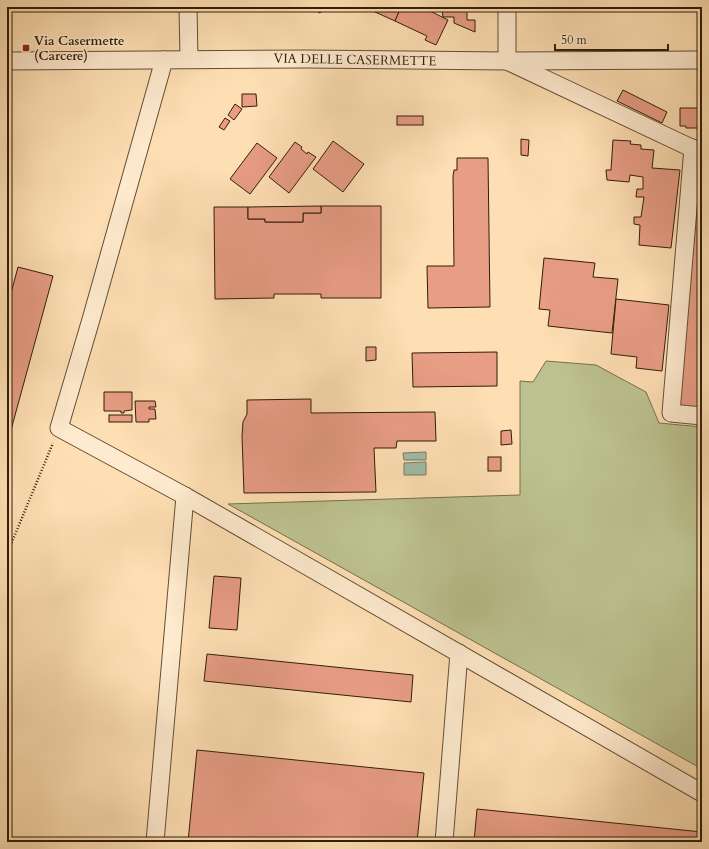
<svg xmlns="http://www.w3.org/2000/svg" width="709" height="849" viewBox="0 0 709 849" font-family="Cardo,serif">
<rect width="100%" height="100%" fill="#fedfb3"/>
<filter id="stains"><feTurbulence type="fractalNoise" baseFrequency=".005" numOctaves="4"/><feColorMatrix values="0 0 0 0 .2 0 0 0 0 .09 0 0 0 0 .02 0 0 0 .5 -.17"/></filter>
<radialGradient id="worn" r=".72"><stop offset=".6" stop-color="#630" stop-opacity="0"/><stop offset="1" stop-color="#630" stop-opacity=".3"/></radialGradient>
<polygon fill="#bcc28f" stroke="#76704c" points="546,361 596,365 646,392 659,423 702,427 702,769 228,504 520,495 520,381 533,382"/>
<g fill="#a0bda8" stroke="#747d68">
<polygon points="426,452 426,460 404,460 403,453"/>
<polygon points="426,462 426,475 404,475 404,463"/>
</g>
<g fill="#e89d85" stroke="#311d09">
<polygon points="309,7 324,7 320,13"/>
<polygon points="364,7 401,7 395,21"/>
<polygon points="401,7 422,7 448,20 436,45 425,40 427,36 395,21"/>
<polygon points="424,7 467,7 467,20 475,20 475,32 454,23 454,17 443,17 442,9 428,10"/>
<polygon points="698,29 702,29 702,41 699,41"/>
<polygon points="623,90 667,112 662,123 617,101"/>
<polygon points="242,94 256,94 257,106 242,107"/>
<polygon points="235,104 242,109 234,120 228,115"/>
<polygon points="680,108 702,108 702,135 699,135 699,128 686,128 686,126 680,126"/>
<rect x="397" y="116" width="26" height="9"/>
<polygon points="225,118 230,121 224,130 219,127"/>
<polygon points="521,139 529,140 528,156 521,155"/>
<polygon points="613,140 631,141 630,144 641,145 641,149 654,150 652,168 680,170 671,248 639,245 640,225 634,224 634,217 641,217 644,197 636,197 637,189 643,189 643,177 630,175 629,182 607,180 606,170 611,170"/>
<polygon points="333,141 364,164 343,192 313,169"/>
<polygon points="295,142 302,147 301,149 307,154 308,152 316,157 289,193 269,177"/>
<polygon points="257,143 277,158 250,194 230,179"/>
<polygon points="457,158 488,158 490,307 428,308 427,266 454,266 453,176 454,170 457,170"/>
<polygon points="699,184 702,184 702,412 678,409"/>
<polygon points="321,206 381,206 381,298 321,298 321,294 274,294 274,298 215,299 214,207 248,207 248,219 265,219 265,222 303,222 303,213 321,213"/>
<polygon points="321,206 321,213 303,213 303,222 265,222 265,219 248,219 248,207"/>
<polygon points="544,258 595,263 593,277 618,279 612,333 548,326 550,310 539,309"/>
<polygon points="18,267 53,276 11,430 7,429 7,308"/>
<polygon points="616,299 669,305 662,371 636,368 637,357 611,354"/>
<polygon points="366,347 376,347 376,360 366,361"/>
<polygon points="497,352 497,386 413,387 412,353"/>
<polygon points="104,392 132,392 132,410 124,411 124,413 121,413 121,411 104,411"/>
<polygon points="311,399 311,413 435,412 436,441 397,441 396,448 374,448 376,492 244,493 242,436 243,422 247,414 247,400"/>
<polygon points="135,401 155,401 156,407 149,407 149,409 155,409 156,419 149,419 149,422 136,422"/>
<rect x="109" y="415" width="23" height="7"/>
<polygon points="511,430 512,444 501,445 501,431"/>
<rect x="488" y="457" width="13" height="14"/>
<polygon points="214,576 241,578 237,630 209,628"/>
<polygon points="207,654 413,675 411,702 204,681"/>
<polygon points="197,750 424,773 417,842 188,842"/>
<polygon points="477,809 702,832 702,842 474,842"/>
</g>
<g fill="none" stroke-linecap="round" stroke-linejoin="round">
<g stroke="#644e34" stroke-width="19">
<g id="minor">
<polyline points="188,7 189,59"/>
<polyline points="507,7 507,61 702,153"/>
<polyline points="164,60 92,316 59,428 185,496 702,793"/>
<polyline points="7,61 307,59 507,61 702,60"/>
<polyline points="693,148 671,413 702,416"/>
<polyline points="155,842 185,496"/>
<polyline points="444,842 459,653"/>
</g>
</g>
<polyline stroke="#311d09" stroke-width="2.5" stroke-dasharray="1 2" stroke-linecap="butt" points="7,554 53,443"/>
<use href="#minor" stroke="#feeace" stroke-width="17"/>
</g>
<rect fill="#8f2418" stroke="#feeace" stroke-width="1.5" x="22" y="44" width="8" height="8" rx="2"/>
<g text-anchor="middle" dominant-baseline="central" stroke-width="3" stroke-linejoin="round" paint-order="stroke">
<g font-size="13" font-weight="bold" fill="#311d09" stroke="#feeace" text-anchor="start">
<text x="34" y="41">Via Casermette<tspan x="34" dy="15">(Carcere)</tspan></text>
</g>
<g font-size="13" fill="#311d09" stroke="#feeace">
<text transform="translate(355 60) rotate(1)">VIA DELLE CASERMETTE</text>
</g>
</g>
<rect width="709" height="849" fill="none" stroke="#fedfb3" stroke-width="24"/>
<rect x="8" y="8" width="693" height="833" fill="none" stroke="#311d09" stroke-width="2"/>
<rect x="12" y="12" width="685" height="825" fill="none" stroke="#311d09"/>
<path d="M555 44v6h113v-6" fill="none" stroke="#311d09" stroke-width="2"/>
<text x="561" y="44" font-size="12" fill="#311d09" stroke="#feeace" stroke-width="3" paint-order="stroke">50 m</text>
<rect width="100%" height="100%" filter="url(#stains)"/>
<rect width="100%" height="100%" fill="url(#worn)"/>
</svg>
